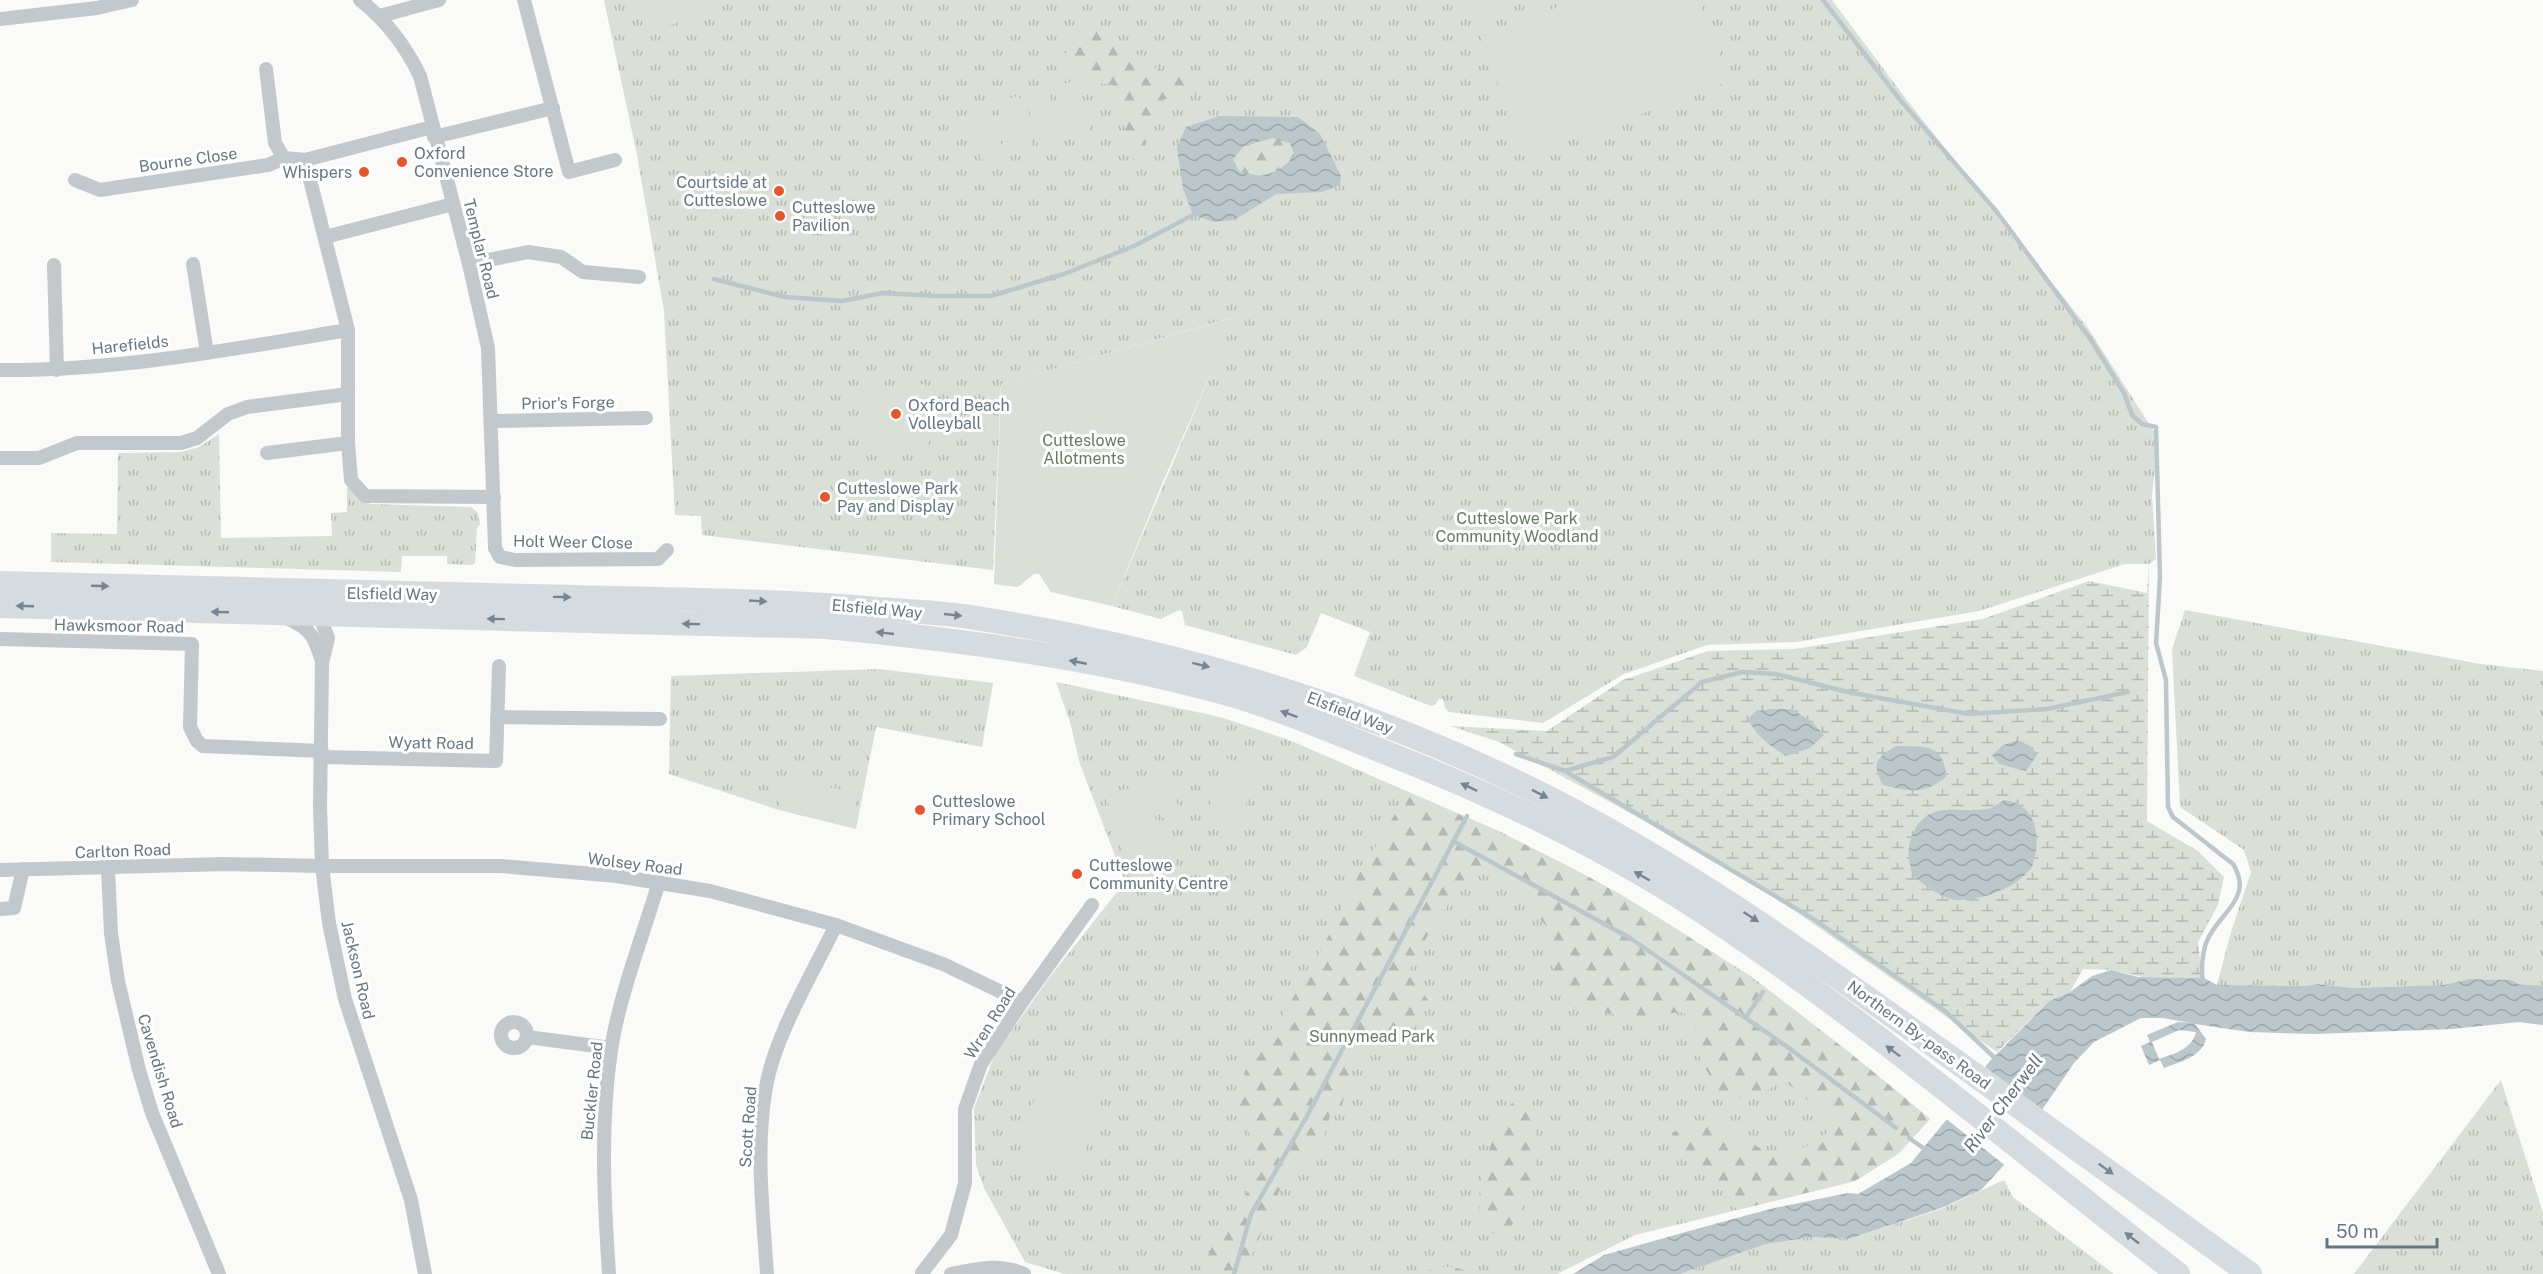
<svg xmlns="http://www.w3.org/2000/svg" width="2543" height="1274" viewBox="0 0 2543 1274" font-family="'Public Sans',sans-serif">
<defs>
<pattern id="grass-tufts" width="24" height="20" patternUnits="userSpaceOnUse" patternTransform="scale(1.5)"><rect width="24" height="20" fill="#dadfd7"/><path d="M3 7l-1-3M5 7V3M7 7l1-3M15 17l-1-3M17 17v-4M19 17l1-3" fill="none" stroke="#b4b9b4"/></pattern>
<pattern id="forest-firs" width="22" height="20" patternUnits="userSpaceOnUse" patternTransform="scale(1.5)"><rect width="22" height="20" fill="#dadfd7"/><path d="M5 1l3.5 6h-7zM16 11l3.5 6h-7z" fill="#b4b9b4"/></pattern>
<pattern id="wetland-marsh" width="20" height="14" patternUnits="userSpaceOnUse" patternTransform="scale(1.5)"><rect width="20" height="14" fill="#dadfd7"/><path d="M1 5h8M5 5V1M11 12h8M15 12V8" fill="none" stroke="#b4b9b4"/></pattern>
<pattern id="water-waves" width="16" height="10" patternUnits="userSpaceOnUse" patternTransform="scale(1.5)"><rect width="16" height="10" fill="#bbc7cb"/><path d="M0 5q4-4 8 0t8 0" fill="none" stroke="#9ca6aa"/></pattern>
</defs>
<rect width="100%" height="100%" fill="#fafaf8"/>
<g fill="url(#grass-tufts)">
<polygon points="604,0 1832,0 1906,99 2088,328 2158,438 2152,496 2156,559 2149,564 2125,564 1979,611 1796,642 1707,645 1624,674 1543,723 1449,712 1445,708 1443,699 1439,699 1435,705 1431,706 1354,676 1370,632 1321,613 1307,647 1296,655 1185,625 1182,611 1179,610 1161,619 1112,606 1235,317 1001,384 993,570 702,535 701,516 675,515 664,311 637,155"/>
<polygon points="219,434 221,538 332,536 331,513 347,512 347,487 370,504 471,507 478,513 480,524 477,528 475,563 472,565 447,564 447,556 402,556 401,572 51,562 51,533 117,534 118,453 181,452 199,447"/>
<polygon points="2185,610 2481,664 2543,671 2543,986 2519,984 2511,980 2469,979 2443,985 2353,988 2317,984 2304,986 2217,985 2231,932 2251,872 2244,850 2180,807 2172,649"/>
<polygon points="879,669 993,683 982,747 876,727 856,829 779,810 669,774 671,676"/>
<polygon points="1056,682 1220,717 1289,740 1501,832 1620,894 1752,977 1849,1052 1930,1119 1898,1154 1855,1181 1635,1235 1557,1274 1065,1274 1025,1262 984,1188 976,1165 974,1108 994,1056 1049,978 1125,882 1080,764 1070,722"/>
<polygon points="2501,1080 2543,1213 2543,1274 2354,1274"/>
<polygon points="2004,1180 2013,1197 2114,1274 1680,1274 1766,1244 1813,1237 1849,1239 1941,1209"/>
</g>
<g fill="url(#forest-firs)">
<polygon points="1096,24 1154,67 1214,90 1161,100 1158,112 1144,124 1146,161 1135,165 1112,85 1085,81 1082,67 1072,70 1065,54"/>
<path d="M 1273,138 L 1290,143 L 1295,156 C 1276,174 1265,180 1239,171 L 1233,159 L 1244,146 Z"/>
<path d="M 1408,792 C 1480,823 1553,855 1621,895 C 1732,960 1833,1036 1930,1119 L 1898,1154 L 1855,1181 L 1737,1210 C 1721,1181 1702,1164 1673,1147 L 1672,1133 C 1678,1130 1684,1126 1690,1124 C 1712,1120 1759,1147 1778,1158 L 1820,1141 L 1839,1119 L 1809,1101 L 1782,1079 C 1762,1098 1746,1101 1719,1095 L 1699,1055 L 1693,1018 L 1681,1012 L 1642,1017 L 1578,1010 L 1561,996 L 1551,962 L 1546,926 L 1520,894 L 1488,867 C 1449,893 1428,932 1408,974 L 1428,1000 L 1418,1023 L 1392,1040 L 1360,1045 L 1351,1065 L 1341,1110 L 1330,1116 L 1321,1147 L 1284,1180 L 1244,1274 L 1200,1274 L 1214,1242 L 1239,1212 L 1256,1172 L 1253,1147 L 1236,1101 L 1249,1059 L 1287,1008 L 1322,949 L 1357,878 Z"/>
<path d="M 1512,1103 C 1527,1105 1532,1111 1539,1123 L 1535,1130 C 1542,1160 1525,1210 1506,1234 L 1490,1233 C 1488,1229 1484,1225 1482,1221 C 1471,1194 1494,1124 1512,1103 Z"/>
<polygon points="1436,1267 1454,1267 1474,1273 1422,1274"/>
</g>
<polygon fill="url(#wetland-marsh)" points="2149,564 2147,821 2198,851 2224,877 2218,905 2198,942 2202,978 2143,977 2111,970 2083,969 2070,992 2049,1001 1997,1052 1739,872 1499,742 1450,726 1547,731 1623,680 1708,651 1795,649 1983,619 2089,581 2147,593"/>
<g fill="#dadfd7">
<polygon points="640,0 706,0 710,14 648,31"/>
<polygon points="1467,0 1525,0 1474,19"/>
<polygon points="1576,0 1699,0 1730,81 1525,157 1480,36"/>
<polygon points="1077,80 1090,131 1067,137 1054,87"/>
<polygon points="1048,88 1061,139 1038,145 1025,94"/>
<polygon points="1019,96 1032,146 1009,152 996,102"/>
<polygon points="990,104 1004,154 981,160 967,110"/>
<polygon points="1236,317 1164,479 1112,606 1051,592 1039,574 1034,574 1018,587 994,584 1001,384"/>
<polygon points="925,384 929,448 868,451 864,388"/>
<polygon points="1226,758 1258,769 1235,836 1203,825"/>
<polygon points="1169,777 1180,812 1163,818 1152,782"/>
<polygon points="786,778 857,793 851,824 779,809"/>
<polygon points="1145,783 1167,856 1129,869 1106,795"/>
<polygon points="1041,1071 1102,1087 1079,1178 1018,1163"/>
</g>
<g fill="url(#water-waves)" fill-rule="evenodd">
<path d="M 1219,116 L 1298,117 L 1320,134 L 1341,176 L 1340,185 L 1322,192 L 1276,194 L 1236,219 L 1214,222 L 1193,215 L 1183,189 L 1177,148 L 1186,127 ZM 1273,138 L 1290,143 L 1295,156 C 1276,174 1265,180 1239,171 L 1233,159 L 1244,146 Z"/>
<path d="M 1771,709 L 1792,709 L 1811,721 L 1824,735 L 1810,748 L 1786,756 C 1770,746 1756,736 1748,719 L 1755,712 Z"/>
<path d="M 2016,741 C 2026,743 2032,745 2037,755 L 2026,771 L 1999,764 L 1992,755 L 2003,745 Z"/>
<path d="M 1896,746 C 1924,747 1944,742 1946,777 C 1926,794 1908,792 1883,785 C 1871,763 1876,758 1896,746 Z"/>
<path d="M 2004,800 C 2031,803 2039,826 2036,850 C 2035,855 2034,864 2031,868 C 2017,888 1980,901 1957,900 C 1942,899 1924,884 1913,876 C 1908,859 1906,847 1914,831 C 1930,799 1960,814 1988,809 C 1993,808 1999,803 2004,800 Z"/>
<path d="M 2111,970 L 2138,977 L 2204,978 L 2217,985 L 2304,986 L 2317,984 L 2353,988 L 2443,985 L 2469,979 L 2511,980 L 2519,984 L 2543,986 L 2543,1025 L 2519,1022 L 2452,1029 L 2314,1034 L 2249,1032 L 2195,1024 L 2206,1039 C 2202,1057 2179,1062 2164,1068 L 2160,1060 L 2149,1065 L 2141,1046 L 2150,1042 L 2147,1035 L 2178,1022 L 2191,1023 L 2163,1018 L 2141,1018 L 2094,1042 L 2074,1063 L 2005,1164 L 1981,1190 L 1941,1208 L 1849,1239 L 1813,1237 L 1766,1244 L 1680,1274 L 1573,1274 L 1604,1255 L 1689,1231 L 1770,1209 L 1848,1193 L 1858,1194 L 1911,1163 L 1947,1119 L 1989,1062 L 2049,1001 L 2070,992 L 2092,976 ZM 2179,1030 L 2196,1032 C 2192,1049 2174,1054 2159,1059 L 2152,1042 Z"/>
</g>
<polygon fill="#fafaf8" points="1982,1065 2044,1111 2024,1136 2007,1167 1945,1118"/>
<g fill="none" stroke-linecap="round" stroke-linejoin="round">
<g stroke="#bbc7cb" stroke-width="4.5">
<path d="M 1823,0 L 1901,101 L 1997,212 L 2091,340 L 2124,393 L 2132,415 L 2142,424 L 2156,427 L 2160,577 L 2156,643 L 2166,680 L 2168,807 L 2173,817 L 2233,864 C 2255,899 2217,914 2207,941 C 2202,952 2201,971 2203,982"/>
<polyline points="714,279 785,297 842,301 883,293 935,296 991,296 1064,274 1134,246 1193,215"/>
<polyline points="1516,754 1565,771 1812,918 1945,1011 1997,1060"/>
<polyline points="1565,771 1613,757 1702,682 1742,672 1776,674 1852,693 1969,714 2047,709 2128,692"/>
<polyline points="1453,841 1630,938 1786,1046 1896,1128"/>
<polyline points="1746,1017 1763,992"/>
<polyline points="1909,1138 1926,1150"/>
<polyline points="1234,1274 1251,1214 1307,1116 1467,816"/>
</g>
<g stroke="#c3c8cc" stroke-width="14">
<path d="M 360,0 C 387,21 405,45 420,76 L 469,264 L 488,348 L 495,548 L 500,557 L 515,560 L 658,559 L 667,550"/>
<polyline points="524,0 569,172 615,160"/>
<polyline points="380,16 439,0"/>
<polyline points="0,19 97,8 132,0"/>
<polyline points="266,69 275,143 284,158"/>
<polyline points="432,127 305,160 348,330 348,443 351,480 365,496 494,497"/>
<polyline points="434,137 553,108"/>
<polyline points="75,180 100,190 268,165 284,158 305,160"/>
<polyline points="325,237 453,204"/>
<polyline points="193,264 207,353"/>
<polyline points="469,264 528,252 561,257 583,272 639,277"/>
<polyline points="54,265 57,370"/>
<path d="M 0,370 C 117,371 233,349 348,330"/>
<polyline points="491,421 646,418"/>
<polyline points="267,453 348,443"/>
<polyline points="0,458 39,458 77,443 181,443 197,438 228,414 247,407 348,394"/>
<polyline points="318,612 328,638 322,663 320,808 322,866 329,923 345,999 411,1200 425,1274"/>
<path d="M 287,618 C 312,630 314,636 322,661"/>
<polyline points="0,639 192,644 190,727 197,741 203,746 322,751"/>
<polyline points="497,717 660,719"/>
<polyline points="321,757 496,761 499,666"/>
<polyline points="108,869 111,933 118,981 139,1070 152,1113 219,1274"/>
<polyline points="0,870 225,864 322,866 501,866 617,876 710,891 836,925 943,964 1022,1002"/>
<polyline points="0,909 14,908 23,869"/>
<circle cx="514" cy="1035" r="13"/>
<polyline points="527,1037 611,1048"/>
<polyline points="922,1273 951,1235 965,1183 965,1109 981,1064 1022,1002 1092,905"/>
<path d="M 609,1274 C 604,1199 600,1125 611,1050 C 619,997 643,935 659,882"/>
<path d="M 767,1274 C 763,1212 755,1149 766,1087 C 775,1035 813,973 836,925"/>
<path d="M 951,1274 C 977,1269 999,1263 1024,1274"/>
</g>
<g stroke="#d6dbdf" stroke-width="24">
<path d="M 0,583 C 191,589 382,594 573,597 C 675,600 776,600 878,609 C 906,611 935,612 963,616 C 1161,646 1353,701 1533,790 C 1679,862 1811,957 1943,1052 C 2045,1126 2148,1200 2250,1274"/>
<path d="M 0,606 L 827,627 C 962,640 1098,658 1228,694 C 1280,709 1329,730 1379,750 C 1489,793 1596,843 1695,907 C 1864,1018 2019,1150 2178,1274"/>
</g>
</g>
<defs><path id="oneway-solid" d="M-6-.8H1V-3.2L6.5 0L1 3.2V.8H-6Z" transform="scale(1.5)"/></defs>
<g fill="#768591">
<use href="#oneway-solid" transform="translate(100 586) rotate(2)"/>
<use href="#oneway-solid" transform="translate(562 597) rotate(1)"/>
<use href="#oneway-solid" transform="translate(758 601) rotate(3)"/>
<use href="#oneway-solid" transform="translate(25 606) rotate(-178)"/>
<use href="#oneway-solid" transform="translate(220 612) rotate(-178)"/>
<use href="#oneway-solid" transform="translate(953 615) rotate(6)"/>
<use href="#oneway-solid" transform="translate(496 619) rotate(-179)"/>
<use href="#oneway-solid" transform="translate(691 624) rotate(-179)"/>
<use href="#oneway-solid" transform="translate(885 633) rotate(-174)"/>
<use href="#oneway-solid" transform="translate(1078 662) rotate(-169)"/>
<use href="#oneway-solid" transform="translate(1201 665) rotate(14)"/>
<use href="#oneway-solid" transform="translate(1289 714) rotate(-160)"/>
<use href="#oneway-solid" transform="translate(1469 787) rotate(-155)"/>
<use href="#oneway-solid" transform="translate(1540 794) rotate(27)"/>
<use href="#oneway-solid" transform="translate(1642 876) rotate(-150)"/>
<use href="#oneway-solid" transform="translate(1751 917) rotate(33)"/>
<use href="#oneway-solid" transform="translate(1893 1051) rotate(-143)"/>
<use href="#oneway-solid" transform="translate(2106 1169) rotate(36)"/>
<use href="#oneway-solid" transform="translate(2132 1238) rotate(-142)"/>
</g>
<g fill="#e4572e" stroke="#fff" stroke-width="2">
<circle cx="402" cy="162" r="6"/>
<circle cx="364" cy="172" r="6"/>
<circle cx="779" cy="191" r="6"/>
<circle cx="780" cy="216" r="6"/>
<circle cx="896" cy="414" r="6"/>
<circle cx="825" cy="497" r="6"/>
<circle cx="920" cy="810" r="6"/>
<circle cx="1077" cy="874" r="6"/>
</g>
<g text-anchor="middle" dominant-baseline="central" stroke-width="6" stroke-linejoin="round" paint-order="stroke">
<g font-size="16" fill="#657683" stroke="#fff" text-anchor="start">
<text x="414" y="153">Oxford<tspan x="414" dy="18">Convenience Store</tspan></text>
<text x="352" y="172" text-anchor="end">Whispers</text>
<text x="767" y="182" text-anchor="end">Courtside at<tspan x="767" dy="18">Cutteslowe</tspan></text>
<text x="792" y="207">Cutteslowe<tspan x="792" dy="18">Pavilion</tspan></text>
<text x="908" y="405">Oxford Beach<tspan x="908" dy="18">Volleyball</tspan></text>
<text x="837" y="488">Cutteslowe Park<tspan x="837" dy="18">Pay and Display</tspan></text>
<text x="932" y="801">Cutteslowe<tspan x="932" dy="18">Primary School</tspan></text>
<text x="1089" y="865">Cutteslowe<tspan x="1089" dy="18">Community Centre</tspan></text>
</g>
<g font-size="16" fill="#657683" stroke="#fff">
<text transform="translate(188 160) rotate(-8)">Bourne Close</text>
<text transform="translate(481 249) rotate(76)">Templar Road</text>
<text transform="translate(130 345) rotate(-6)">Harefields</text>
<text transform="translate(568 403) rotate(-1)">Prior's Forge</text>
<text transform="translate(573 542) rotate(1)">Holt Weer Close</text>
<text transform="translate(392 594) rotate(1)">Elsfield Way</text>
<text transform="translate(877 609) rotate(5)">Elsfield Way</text>
<text transform="translate(119 626) rotate(1)">Hawksmoor Road</text>
<text transform="translate(1350 713) rotate(21)">Elsfield Way</text>
<text transform="translate(431 743) rotate(1)">Wyatt Road</text>
<text transform="translate(123 851) rotate(-2)">Carlton Road</text>
<text transform="translate(635 864) rotate(7)">Wolsey Road</text>
<text transform="translate(358 970) rotate(77)">Jackson Road</text>
<text transform="translate(990 1023) rotate(-58)">Wren Road</text>
<text transform="translate(1919 1035) rotate(36)">Northern By-pass Road</text>
<text transform="translate(160 1071) rotate(73)">Cavendish Road</text>
<text transform="translate(592 1091) rotate(-84)">Buckler Road</text>
<text transform="translate(748 1127) rotate(-86)">Scott Road</text>
</g>
<g font-size="16" fill="#687a64" stroke="#fff">
<text x="1084" y="440">Cutteslowe<tspan x="1084" dy="18">Allotments</tspan></text>
<text x="1517" y="518">Cutteslowe Park<tspan x="1517" dy="18">Community Woodland</tspan></text>
<text x="1372" y="1036">Sunnymead Park</text>
</g>
<g font-size="18" font-style="italic" fill="#60757c" stroke="#fff">
<text transform="translate(2003 1103) rotate(-53)">River Cherwell</text>
</g>
</g>
<path d="M2327 1238v9h110v-9" fill="none" stroke="#657683" stroke-width="3"/>
<text x="2336" y="1238" font-size="18" fill="#657683" stroke="#ffffff" stroke-width="4.5" paint-order="stroke">50 m</text>
</svg>
